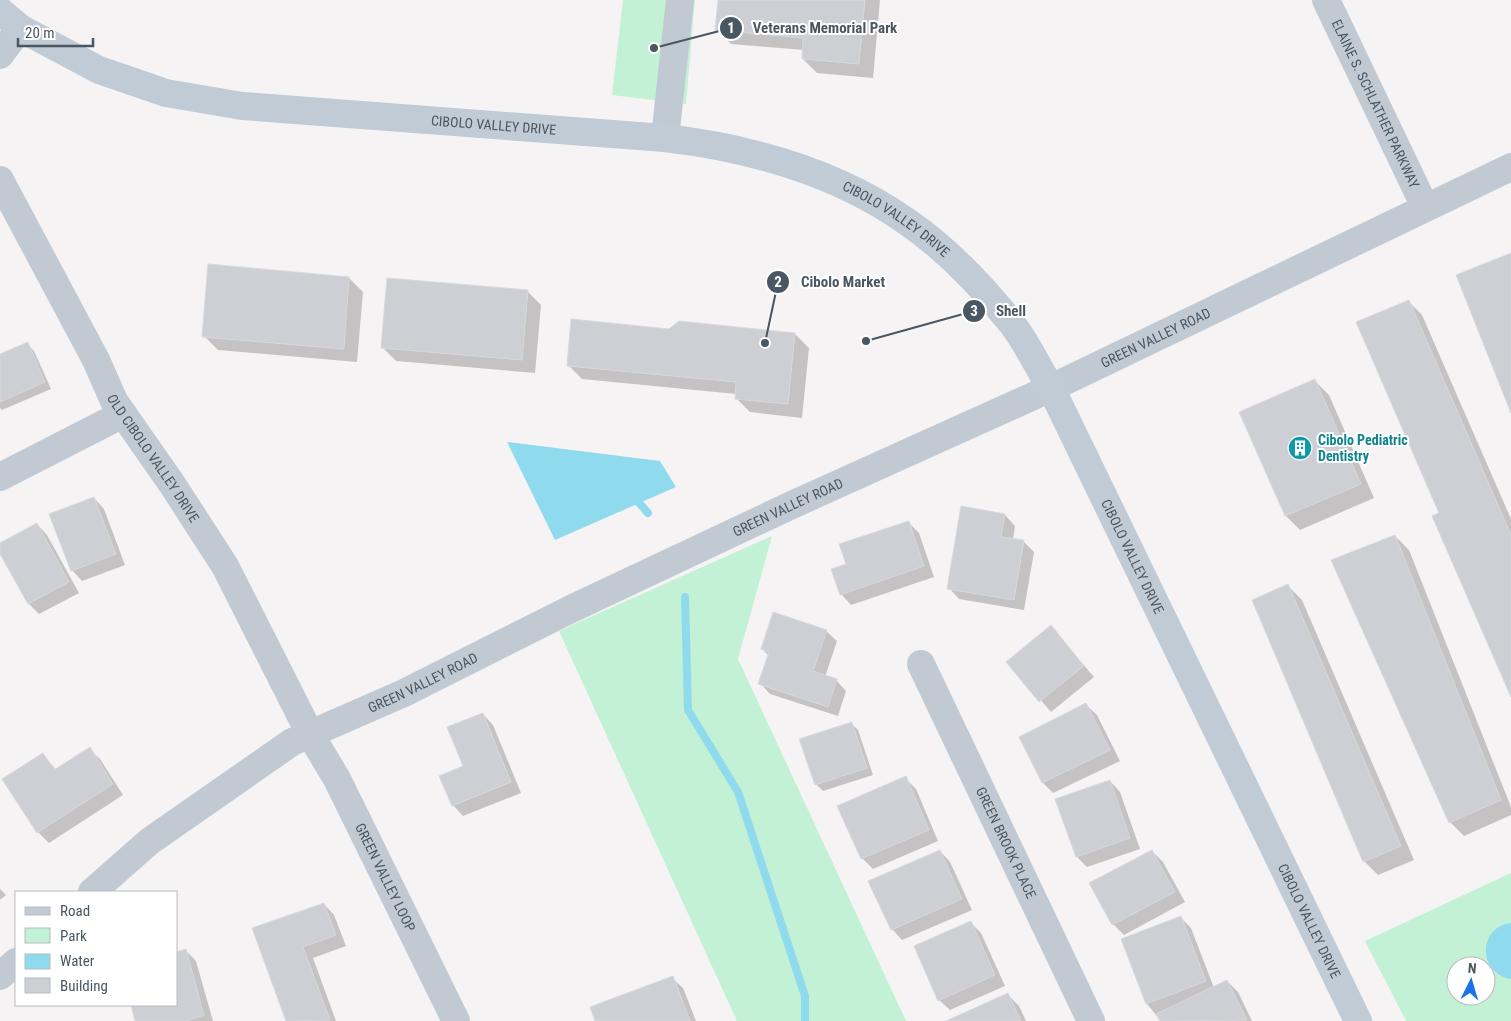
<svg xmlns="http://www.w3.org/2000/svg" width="1511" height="1021" viewBox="0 0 1511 1021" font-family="'Roboto Condensed',sans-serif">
<rect width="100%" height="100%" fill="#f5f3f3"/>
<g fill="#c3f1d5" fill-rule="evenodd">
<polygon points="623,0 695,0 686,104 612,95"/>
<polygon points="772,536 738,659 906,1021 737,1021 559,631"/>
<path d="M 1511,873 L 1511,1021 L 1406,1021 L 1365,941 ZM 1456,966 L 1486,966 L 1486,996 L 1456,996 Z"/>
</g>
<g fill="#90daee">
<polygon points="507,442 660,461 676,487 555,540"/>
<path d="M 1511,923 L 1511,979 C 1478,974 1477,927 1511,923 Z"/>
</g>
<g fill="#0003">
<polygon points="719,0 880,0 873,78 817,73 803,59 804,50 731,44 717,30"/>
<polygon points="349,278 363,292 357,362 218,350 204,336"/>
<polygon points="527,291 541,305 535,373 396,361 382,347"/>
<polygon points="1408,301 1422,315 1511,519 1511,694 1441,513"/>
<polygon points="680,322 795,334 809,348 802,418 750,412 736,398 736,394 582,379 568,365 670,330"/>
<polygon points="27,344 34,351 51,389 2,410 0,408 0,356"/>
<polygon points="1315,381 1329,395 1374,498 1300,530 1286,516 1241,413"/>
<polygon points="94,498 104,509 125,565 82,581 72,570"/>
<polygon points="1005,515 1015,526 1013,540 1023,541 1034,552 1024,610 959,599 949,588"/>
<polygon points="908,522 919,533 934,577 851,605 841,594 847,565"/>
<polygon points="37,524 47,535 79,593 39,614 29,604 0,551 0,544"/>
<polygon points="1395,536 1409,550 1511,807 1511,815 1464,836 1450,822 1333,561"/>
<polygon points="1288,586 1302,600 1414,860 1378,875 1364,861"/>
<polygon points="1051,627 1094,677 1051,712 1008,662"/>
<polygon points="826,631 837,641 825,677 836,680 846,691 838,716 770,694 760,683 769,656 762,649"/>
<polygon points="1086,705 1097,715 1120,761 1053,793 1043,783 1020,737"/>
<polygon points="483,714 493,725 521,793 463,816 453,805"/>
<polygon points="851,723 858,730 873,775 823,791 816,784"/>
<polygon points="89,749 100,759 123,795 49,843 38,832 4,779 43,754 56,770"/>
<polygon points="905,778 916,789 938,841 873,869 862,858"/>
<polygon points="1110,781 1120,792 1140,849 1087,867 1077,857"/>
<polygon points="940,851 950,862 972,910 902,940 892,929"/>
<polygon points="1152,851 1163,862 1185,902 1124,935 1113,924"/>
<polygon points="0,889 6,895 0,900"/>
<polygon points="324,904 334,915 346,946 313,958 336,1021 287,1021 254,929"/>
<polygon points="1180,917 1191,928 1214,988 1227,981 1238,992 1252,1021 1161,1021 1147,1004"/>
<polygon points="970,922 981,933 1005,986 950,1010 939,1000"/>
<polygon points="186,951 196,961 213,1021 137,1021 132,1005 176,1005"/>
<polygon points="672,978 683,988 696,1021 596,1021"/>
<polygon points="1008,995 1019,1006 1026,1021 949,1021"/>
</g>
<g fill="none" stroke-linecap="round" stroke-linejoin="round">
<g stroke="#90daee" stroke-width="8">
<polyline points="633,496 648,513"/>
<polyline points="685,597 688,710 738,792 805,996 805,1021"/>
</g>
</g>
<g fill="#cdcfd5" stroke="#d7d9de">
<polygon points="718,0 865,0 859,64 802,59 803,38 715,30"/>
<polygon points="1511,253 1511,413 1456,275"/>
<polygon points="208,264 349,277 344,349 202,337"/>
<polygon points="387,278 528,290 522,360 381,348"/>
<polygon points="1409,300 1511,535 1511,697 1432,516 1439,513 1356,322"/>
<polygon points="571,319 669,329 679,321 795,333 788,404 735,399 736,382 567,366"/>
<polygon points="28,342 45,382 0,402 0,354"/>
<polygon points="1315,379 1361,484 1285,516 1239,412"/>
<polygon points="94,497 116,554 71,571 49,514"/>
<polygon points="961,506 1005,514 1001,537 1024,540 1014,600 947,589"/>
<polygon points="909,521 924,566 840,595 831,569 846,564 839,544"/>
<polygon points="37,523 69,582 28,604 0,554 0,543"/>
<polygon points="1395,535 1501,800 1449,823 1331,560"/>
<polygon points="1288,584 1401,846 1363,862 1252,600"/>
<polygon points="773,612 827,630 813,671 837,679 828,707 758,684 769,652 761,649"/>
<polygon points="1051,625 1084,666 1039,702 1006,662"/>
<polygon points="1086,703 1110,750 1042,783 1019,737"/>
<polygon points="483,713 511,782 452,806 439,776 463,766 447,727"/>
<polygon points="852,722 867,768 815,785 799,739"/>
<polygon points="90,747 113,784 37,833 2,779 43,753 54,770"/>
<polygon points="906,776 929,830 861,859 837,806"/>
<polygon points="1110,780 1130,838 1076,857 1055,799"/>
<polygon points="940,850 962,899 891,930 868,881"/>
<polygon points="1152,850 1175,892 1112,925 1089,883"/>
<polygon points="324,903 336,935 303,947 330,1020 286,1021 252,928"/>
<polygon points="1181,916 1206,981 1146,1004 1121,939"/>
<polygon points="971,921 995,975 938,1001 914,946"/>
<polygon points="186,949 204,1015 187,1021 135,1021 131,1005 176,1005 176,952"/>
<polygon points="673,976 690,1021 595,1021 590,1007"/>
<polygon points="1227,980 1247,1020 1160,1021 1156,1014"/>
<polygon points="1008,993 1021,1021 946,1021"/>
</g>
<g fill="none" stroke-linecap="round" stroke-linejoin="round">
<g stroke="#c1cad2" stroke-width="28">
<path id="s1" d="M 1326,0 L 1425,207"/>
<polyline points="0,55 20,28"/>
<polyline points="665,138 680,0"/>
<path id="s2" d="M 0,180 L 96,360 L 114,401 L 172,484 L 225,566 L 310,734 L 337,779 L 456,1021"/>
<polyline points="0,477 123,414"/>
<path id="s3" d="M 921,664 L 1091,1021"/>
</g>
<g stroke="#c1cad2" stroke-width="28">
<path id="s4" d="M 92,892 L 150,841 L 292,742 L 404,693 L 571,609 L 794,504 L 1051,388 L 1511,167"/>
<polyline points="0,976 16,962"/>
</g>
<path stroke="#c1cbd6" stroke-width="28" id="s5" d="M 0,11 L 20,28 L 99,70 L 166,93 L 242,106 L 665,138 C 750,148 835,171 906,221 C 944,247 980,284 1009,320 C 1026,340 1037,366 1051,388 L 1358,1021"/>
</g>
<defs>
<g id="building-disc" transform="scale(1.25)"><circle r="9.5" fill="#0f9aa8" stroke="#fff"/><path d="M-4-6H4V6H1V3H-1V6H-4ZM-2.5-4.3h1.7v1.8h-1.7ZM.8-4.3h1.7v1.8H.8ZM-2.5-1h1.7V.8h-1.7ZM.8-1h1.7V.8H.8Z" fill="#fff"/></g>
</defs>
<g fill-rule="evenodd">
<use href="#building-disc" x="1300" y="448"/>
</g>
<g text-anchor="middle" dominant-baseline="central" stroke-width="4" stroke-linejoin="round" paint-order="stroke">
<g font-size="14" fill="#4a5661" stroke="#fff">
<text stroke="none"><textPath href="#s1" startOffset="115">ELAINE S. SCHLATHER PARKWAY</textPath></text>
<text stroke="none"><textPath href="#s5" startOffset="516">CIBOLO VALLEY DRIVE</textPath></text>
<text stroke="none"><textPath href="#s5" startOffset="936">CIBOLO VALLEY DRIVE</textPath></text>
<text stroke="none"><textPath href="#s4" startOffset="1204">GREEN VALLEY ROAD</textPath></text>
<text stroke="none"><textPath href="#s2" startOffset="318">OLD CIBOLO VALLEY DRIVE</textPath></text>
<text stroke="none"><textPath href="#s4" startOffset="799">GREEN VALLEY ROAD</textPath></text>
<text stroke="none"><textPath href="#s5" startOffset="1356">CIBOLO VALLEY DRIVE</textPath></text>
<text stroke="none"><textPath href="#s4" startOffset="394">GREEN VALLEY ROAD</textPath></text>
<text stroke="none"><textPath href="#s3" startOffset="198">GREEN BROOK PLACE</textPath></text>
<text stroke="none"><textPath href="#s2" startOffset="798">GREEN VALLEY LOOP</textPath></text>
<text stroke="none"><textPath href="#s5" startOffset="1761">CIBOLO VALLEY DRIVE</textPath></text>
</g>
<g font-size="14" font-weight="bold" fill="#0d838f" stroke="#fff" text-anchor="start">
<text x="1318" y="440">Cibolo Pediatric<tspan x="1318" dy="16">Dentistry</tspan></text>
</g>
</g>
<path fill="none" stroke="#4a5661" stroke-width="2" d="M654 48L731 28M765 343L778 282M866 341L974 311"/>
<g fill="#4a5661" stroke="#fff" stroke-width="2">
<circle cx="654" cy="48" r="5"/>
<circle cx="765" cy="343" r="5"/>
<circle cx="866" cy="341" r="5"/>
<circle cx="731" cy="28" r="12"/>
<circle cx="778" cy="282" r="12"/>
<circle cx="974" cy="311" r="12"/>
</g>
<g font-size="15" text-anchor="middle" font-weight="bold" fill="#fff">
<text x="731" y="33">1</text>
<text x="778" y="287">2</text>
<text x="974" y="316">3</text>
</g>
<g font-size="15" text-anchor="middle" font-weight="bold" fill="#4a5661" stroke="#fff" stroke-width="4" stroke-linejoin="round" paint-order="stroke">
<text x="825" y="33">Veterans Memorial Park</text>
<text x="843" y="287">Cibolo Market</text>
<text x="1011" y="316">Shell</text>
</g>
<rect x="15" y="891" width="162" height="115" fill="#ffffff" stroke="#b7bbc0"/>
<rect x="25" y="907" width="25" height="8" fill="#c1cbd6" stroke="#b7bbc0"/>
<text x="60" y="916" font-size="15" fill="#4a5661">Road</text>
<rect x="25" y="928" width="25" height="15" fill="#c3f1d5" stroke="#b7bbc0"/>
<text x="60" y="941" font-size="15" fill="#4a5661">Park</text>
<rect x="25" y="954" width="25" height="15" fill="#90daee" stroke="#b7bbc0"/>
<text x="60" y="966" font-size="15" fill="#4a5661">Water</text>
<rect x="25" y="978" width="25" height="15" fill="#cdcfd5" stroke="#b7bbc0"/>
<text x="60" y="991" font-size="15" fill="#4a5661">Building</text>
<g transform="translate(1471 981) rotate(5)"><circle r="24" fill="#ffffff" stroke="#b7bbc0"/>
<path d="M0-4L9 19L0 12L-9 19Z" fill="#1a73e8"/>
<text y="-8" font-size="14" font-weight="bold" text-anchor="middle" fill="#4a5661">N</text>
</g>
<path d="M18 38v8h75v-8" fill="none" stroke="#4a5661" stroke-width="2.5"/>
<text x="25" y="38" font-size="15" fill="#4a5661" stroke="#ffffff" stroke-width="4" paint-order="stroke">20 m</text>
</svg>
